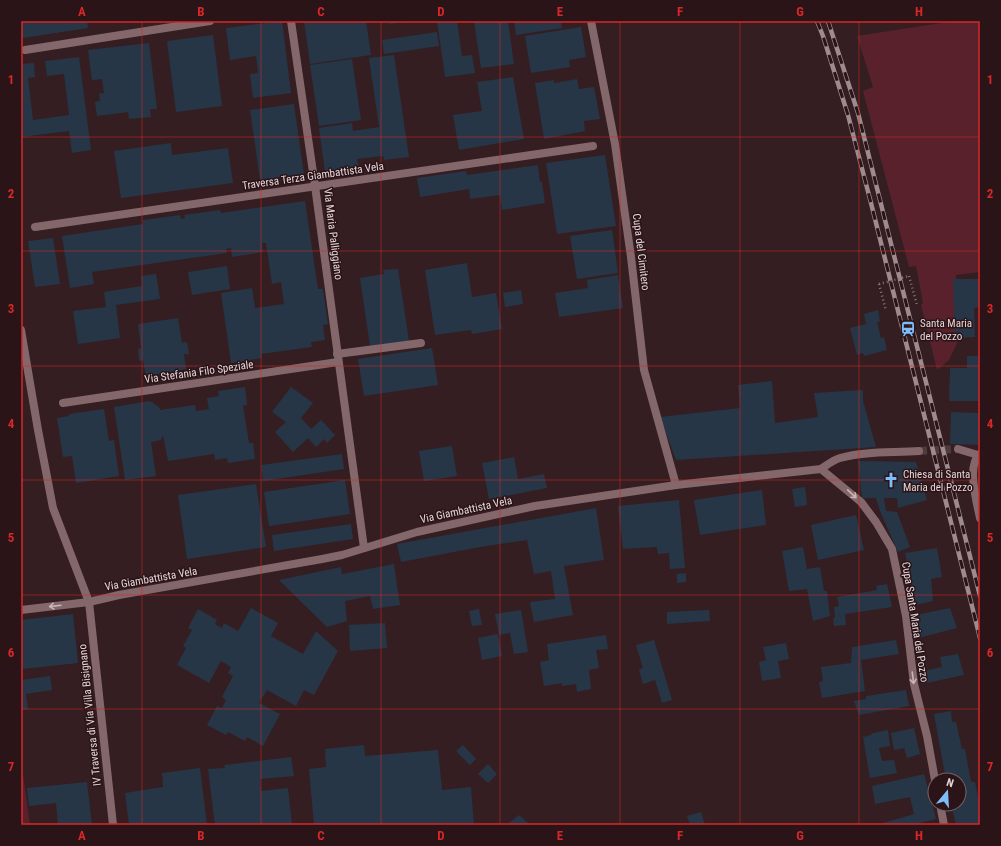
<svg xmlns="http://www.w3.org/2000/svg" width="1001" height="846" viewBox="0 0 1001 846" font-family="'Roboto Condensed',sans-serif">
<rect width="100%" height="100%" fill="#341e21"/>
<g fill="#58212c">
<polygon points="954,21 980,21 980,272 956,275 959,339 949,360 937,370 921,305 923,303 916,266 909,267 863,91 873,87 857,36"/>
<polygon points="21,774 23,774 30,825 21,825"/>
</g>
<g fill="#263646">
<polygon points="21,21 87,21 88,28 23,38 21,31"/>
<polygon points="282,21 291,93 253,98 250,74 258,73 256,56 230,60 226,28"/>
<polygon points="304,21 366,21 371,55 310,64"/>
<polygon points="389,21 404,21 405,22 389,24"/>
<polygon points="437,21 457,21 462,56 472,55 475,73 445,77"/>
<polygon points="474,21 508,21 514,64 481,68"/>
<polygon points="514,21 565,21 565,22 561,22 562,28 516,35"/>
<polygon points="581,27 586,57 569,60 570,67 531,73 525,36"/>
<polygon points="437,32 439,46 384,54 382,40"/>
<polygon points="213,35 222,106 176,112 167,41"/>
<polygon points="149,43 157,109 150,109 151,117 129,119 128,112 97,116 95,102 100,101 99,94 104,93 102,79 92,80 88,50"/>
<polygon points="394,55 409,157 384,160 383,156 357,159 359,167 325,172 319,128 352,123 353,131 379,127 369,58"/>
<polygon points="79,57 91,150 72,153 69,131 21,137 21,64 34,63 35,77 28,78 33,120 69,115 64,74 47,76 45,61"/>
<polygon points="352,59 361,120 319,126 310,65"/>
<polygon points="513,77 524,139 459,150 453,115 482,111 477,82"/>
<polygon points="577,79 579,89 594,87 600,119 584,121 585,131 544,139 535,83 554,80 554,83"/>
<polygon points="294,104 304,174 260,180 250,110"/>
<polygon points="171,143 172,155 228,148 233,183 121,198 114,151"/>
<polygon points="605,155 616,226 557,234 546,163"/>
<polygon points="538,165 540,182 542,182 545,203 502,210 500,195 470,199 469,189 420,197 417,178 466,171 467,175"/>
<polygon points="305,201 318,289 323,289 328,324 323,325 325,340 311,342 312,347 261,354 262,358 231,363 221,293 252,288 255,308 284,304 281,282 272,284 266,243 262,243 263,252 232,257 231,248 226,249 227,253 92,272 94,284 70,288 62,236 143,224 143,220 180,215 181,219 185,218 184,215 220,210 221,213"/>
<polygon points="612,230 618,273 577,279 570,236"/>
<polygon points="53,238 60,284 35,287 28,241"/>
<polygon points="467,263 472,297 496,293 502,329 472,334 471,330 435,335 425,270"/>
<polygon points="227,266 230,289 192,295 188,272"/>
<polygon points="398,269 409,341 370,346 360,278 384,274 383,270"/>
<polygon points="156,274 160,299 108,306 116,305 120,338 78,344 73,311 106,307 104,292 142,286 141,276"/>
<polygon points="618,275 623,308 559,317 555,293 588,288 587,280"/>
<polygon points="953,279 980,279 980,307 974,308 975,337 955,338"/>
<polygon points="521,290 523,304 505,307 503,293"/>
<polygon points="878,310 880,321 877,322 881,338 884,337 887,350 864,356 863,353 857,355 850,328 866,324 864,314"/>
<polygon points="178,318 182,343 187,342 189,354 184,354 186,369 146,376 143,360 139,361 138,349 141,348 138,324"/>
<polygon points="432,348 438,385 364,396 358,359"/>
<polygon points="967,356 980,356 980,401 949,401 950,368 967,368"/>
<polygon points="772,381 775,423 818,417 814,393 863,390 863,401 876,447 676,460 660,417 740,408 738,385"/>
<polygon points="245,387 247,405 243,406 249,443 253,443 255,459 228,463 227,458 215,460 214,454 168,461 163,435 161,440 151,442 156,476 125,480 114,407 150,401 159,407 160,410 195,405 196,411 209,409 207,398 219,396 218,391"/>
<polygon points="291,387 313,403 301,418 311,429 321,420 335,435 327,443 324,439 316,447 308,438 293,452 275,432 286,422 272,412"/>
<polygon points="104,409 109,441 114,440 119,476 76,483 72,456 63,457 57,418 69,416 69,414"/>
<polygon points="951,412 980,413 980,445 950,444"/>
<polygon points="452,446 457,476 424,481 419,451"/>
<polygon points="342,454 344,469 263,481 261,465"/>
<polygon points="514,457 518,479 544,474 547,488 489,499 482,463"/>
<polygon points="858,461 916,462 927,500 898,508 897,498 884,498 886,511 897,512 910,547 898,552 880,511 876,498 862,498"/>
<polygon points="345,480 350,514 269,526 264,492"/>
<polygon points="256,484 266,547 187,559 178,495"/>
<polygon points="805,487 807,505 795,507 792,489"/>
<polygon points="762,490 766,525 700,535 694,500"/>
<polygon points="679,500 685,568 670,569 669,553 658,554 657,547 623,549 618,506"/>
<polygon points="596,508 604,560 564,566 573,615 534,622 530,602 555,599 551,571 534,574 527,540 480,547 401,562 397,544"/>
<polygon points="856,515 864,550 818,560 811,525"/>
<polygon points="351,524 353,539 274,551 272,535"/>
<polygon points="803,547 807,569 820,567 824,591 827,591 830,616 813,621 807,589 789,591 782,551"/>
<polygon points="937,548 942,577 931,579 933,601 916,605 905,553"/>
<polygon points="394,564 400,605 373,609 370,596 345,601 347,621 327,627 279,580 341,567 342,574"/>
<polygon points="686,573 686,582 677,583 677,574"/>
<polygon points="887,584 892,607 845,614 846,625 834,626 833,618 835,618 834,607 839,606 837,597 877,590 876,586"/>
<polygon points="251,608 278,623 271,636 303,654 316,631 338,651 314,695 304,690 296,706 267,690 259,703 280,714 263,746 247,737 245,741 228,732 226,735 207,725 217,706 222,708 226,700 222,697 233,676 228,673 231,667 221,661 209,683 177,665 186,648 183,646 192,630 188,628 198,609 217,620 215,624 222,628 224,623 238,631"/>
<polygon points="950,608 957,628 914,639 911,616"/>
<polygon points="479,609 482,625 472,626 469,611"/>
<polygon points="521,610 528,652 514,654 510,633 499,635 495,614"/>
<polygon points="709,610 710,621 667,624 667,612"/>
<polygon points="73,614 78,663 23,669 21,647 21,620"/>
<polygon points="385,623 387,648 350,651 349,625"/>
<polygon points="498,634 502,656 482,660 478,638"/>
<polygon points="606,635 608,649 596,650 599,668 589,670 591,689 577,692 576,684 562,686 562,683 544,686 540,662 549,660 547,644"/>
<polygon points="654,640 672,700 662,703 655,680 643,684 639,670 643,668 636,645"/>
<polygon points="896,640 899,654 861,660 865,691 822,698 819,682 823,681 821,667 851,663 852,647"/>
<polygon points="786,643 789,659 778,661 781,678 762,681 759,662 766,660 763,647"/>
<polygon points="958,654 964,675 922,684 919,672 942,667 940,657"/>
<polygon points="50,676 52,690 26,694 28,709 21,710 21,680"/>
<polygon points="906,690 909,706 859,715 854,701 866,699 866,696"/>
<polygon points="951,711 952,722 956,722 962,749 965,749 971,782 975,782 980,807 980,825 956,825 951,804 959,804 959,780 946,780 934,714"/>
<polygon points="914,728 920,754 907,758 904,748 894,750 891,733"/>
<polygon points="888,730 890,746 879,748 882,761 894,760 897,773 870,778 863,737 871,735 873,733"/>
<polygon points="364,745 365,756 438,750 442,790 471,787 474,825 314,825 309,769 326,767 325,749"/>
<polygon points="463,745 476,759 470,765 456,751"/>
<polygon points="291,757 294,776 260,779 261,791 288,788 292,825 215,825 208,769 225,768 224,765"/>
<polygon points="488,764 497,774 488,783 478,774"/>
<polygon points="200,768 207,825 129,825 125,793 163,787 162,773"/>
<polygon points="924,774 936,819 912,825 880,825 880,824 914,814 910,797 875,804 872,786"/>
<polygon points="87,782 92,825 58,825 56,803 29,806 27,788"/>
<polygon points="701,812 705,825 690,825 687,816"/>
<polygon points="519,815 530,825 511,825 509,823"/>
</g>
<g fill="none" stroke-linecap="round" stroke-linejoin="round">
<polyline stroke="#4f3a3c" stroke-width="8" stroke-dasharray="8 4" stroke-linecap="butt" points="919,451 958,449"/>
<g stroke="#877477" stroke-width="2.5" stroke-dasharray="1 3" stroke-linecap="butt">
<polyline points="909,276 917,305"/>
<polyline points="879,284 886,311"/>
</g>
<polyline stroke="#84676b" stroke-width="8" points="337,354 421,343"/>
<g stroke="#84676b" stroke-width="8">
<polyline points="291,21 315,186 364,548"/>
<polyline points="591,21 615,144 631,257 644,370 676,485"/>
<polyline points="25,50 210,21"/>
<polyline points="35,227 593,146"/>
<polyline points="21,330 38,430 53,508 89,602 113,825"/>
<polyline points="63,403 338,362"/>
<polyline points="958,449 978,455"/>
<path d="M 980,454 C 966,465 977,503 980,518"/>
<polyline points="821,469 861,502 876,522 892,549 906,616 914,684 927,736 935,780"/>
<path d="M 21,610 L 89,602 L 119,595 L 322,559 L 342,555 L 417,532 L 535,506 L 676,485 L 821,469 C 827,465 833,460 840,458 C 865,451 893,453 919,451"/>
<polyline points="940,804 944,825"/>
</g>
<g stroke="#9d8b8d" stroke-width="4.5">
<g id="rail">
<polyline points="817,21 823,36 848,115 871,203 980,638"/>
<polyline points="828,21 858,113 980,596"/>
</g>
</g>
<use href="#rail" stroke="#2a1418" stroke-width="3" stroke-dasharray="9" stroke-linecap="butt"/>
<polyline stroke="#877477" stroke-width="2.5" stroke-dasharray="1 3" stroke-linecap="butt" points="879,284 909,276"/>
</g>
<defs><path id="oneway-shaft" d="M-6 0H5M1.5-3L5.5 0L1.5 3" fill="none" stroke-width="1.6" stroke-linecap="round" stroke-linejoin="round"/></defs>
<g stroke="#c9b5b7">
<use href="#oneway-shaft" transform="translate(852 494) rotate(43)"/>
<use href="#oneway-shaft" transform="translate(55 606) rotate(173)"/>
<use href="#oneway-shaft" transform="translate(913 678) rotate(83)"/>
</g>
<path fill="none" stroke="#d62828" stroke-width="1" stroke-opacity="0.55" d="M 142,21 L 142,825M 261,21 L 261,825M 381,21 L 381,825M 500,21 L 500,825M 620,21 L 620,825M 740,21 L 740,825M 859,21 L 859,825M 21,137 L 980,137M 21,251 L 980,251M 21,366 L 980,366M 21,480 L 980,480M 21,595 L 980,595M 21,709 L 980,709"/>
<defs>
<g id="station-bare" transform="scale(1.2)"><path d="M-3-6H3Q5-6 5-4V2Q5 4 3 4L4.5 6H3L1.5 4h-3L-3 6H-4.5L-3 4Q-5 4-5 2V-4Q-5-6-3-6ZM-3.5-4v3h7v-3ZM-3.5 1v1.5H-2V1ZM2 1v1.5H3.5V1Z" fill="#7fbdf9" stroke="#2a1418" stroke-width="2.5" paint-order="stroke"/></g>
<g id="church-bare" transform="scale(1.2)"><path d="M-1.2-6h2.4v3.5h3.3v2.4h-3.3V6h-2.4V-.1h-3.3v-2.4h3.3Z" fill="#7fbdf9" stroke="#2a1418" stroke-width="2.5" paint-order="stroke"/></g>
</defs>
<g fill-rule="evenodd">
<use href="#station-bare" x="908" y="329"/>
<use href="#church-bare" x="891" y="480"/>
</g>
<g text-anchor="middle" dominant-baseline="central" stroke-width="3" stroke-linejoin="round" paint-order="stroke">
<g font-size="11" fill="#e6d6d8" stroke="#2a1418">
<text transform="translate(313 176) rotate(-8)">Traversa Terza Giambattista Vela</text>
<text transform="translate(333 234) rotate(83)">Via Maria Palliggiano</text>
<text transform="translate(641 252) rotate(83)">Cupa del Cimitero</text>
<text transform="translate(199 372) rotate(-8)">Via Stefania Filo Speziale</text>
<text transform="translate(466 510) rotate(-12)">Via Giambattista Vela</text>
<text transform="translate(151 579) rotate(-10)">Via Giambattista Vela</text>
<text transform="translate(915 622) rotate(81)">Cupa Santa Maria del Pozzo</text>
<text transform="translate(90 715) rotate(-96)">IV Traversa di Via Villa Bisignano</text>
</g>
<g font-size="11" fill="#e6d6d8" stroke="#2a1418" text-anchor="start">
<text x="920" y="323">Santa Maria<tspan x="920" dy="13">del Pozzo</tspan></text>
<text x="903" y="474">Chiesa di Santa<tspan x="903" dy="13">Maria del Pozzo</tspan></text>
</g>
</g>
<rect width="1001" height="846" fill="none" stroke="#2a1418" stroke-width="44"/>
<g transform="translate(947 792) rotate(18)"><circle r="19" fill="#2a1418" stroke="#756265"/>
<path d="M0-3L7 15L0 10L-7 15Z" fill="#7fbdf9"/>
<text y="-6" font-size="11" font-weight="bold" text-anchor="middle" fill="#e6d6d8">N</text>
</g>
<rect x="22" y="22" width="957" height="802" fill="none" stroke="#d62828" stroke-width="1.5"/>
<g font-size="13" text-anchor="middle" font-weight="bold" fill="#d62828">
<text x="82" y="16">A</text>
<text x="201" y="16">B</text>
<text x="321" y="16">C</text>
<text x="441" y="16">D</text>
<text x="560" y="16">E</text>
<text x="680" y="16">F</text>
<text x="800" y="16">G</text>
<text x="919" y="16">H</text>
<text x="11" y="84">1</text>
<text x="990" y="84">1</text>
<text x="11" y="198">2</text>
<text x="990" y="198">2</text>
<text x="11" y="313">3</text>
<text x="990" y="313">3</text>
<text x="11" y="428">4</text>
<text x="990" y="428">4</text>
<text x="11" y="542">5</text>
<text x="990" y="542">5</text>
<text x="11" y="657">6</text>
<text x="990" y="657">6</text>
<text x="11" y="771">7</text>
<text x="990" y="771">7</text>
<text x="82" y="840">A</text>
<text x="201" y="840">B</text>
<text x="321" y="840">C</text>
<text x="441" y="840">D</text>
<text x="560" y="840">E</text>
<text x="680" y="840">F</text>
<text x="800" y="840">G</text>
<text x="919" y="840">H</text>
</g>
</svg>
